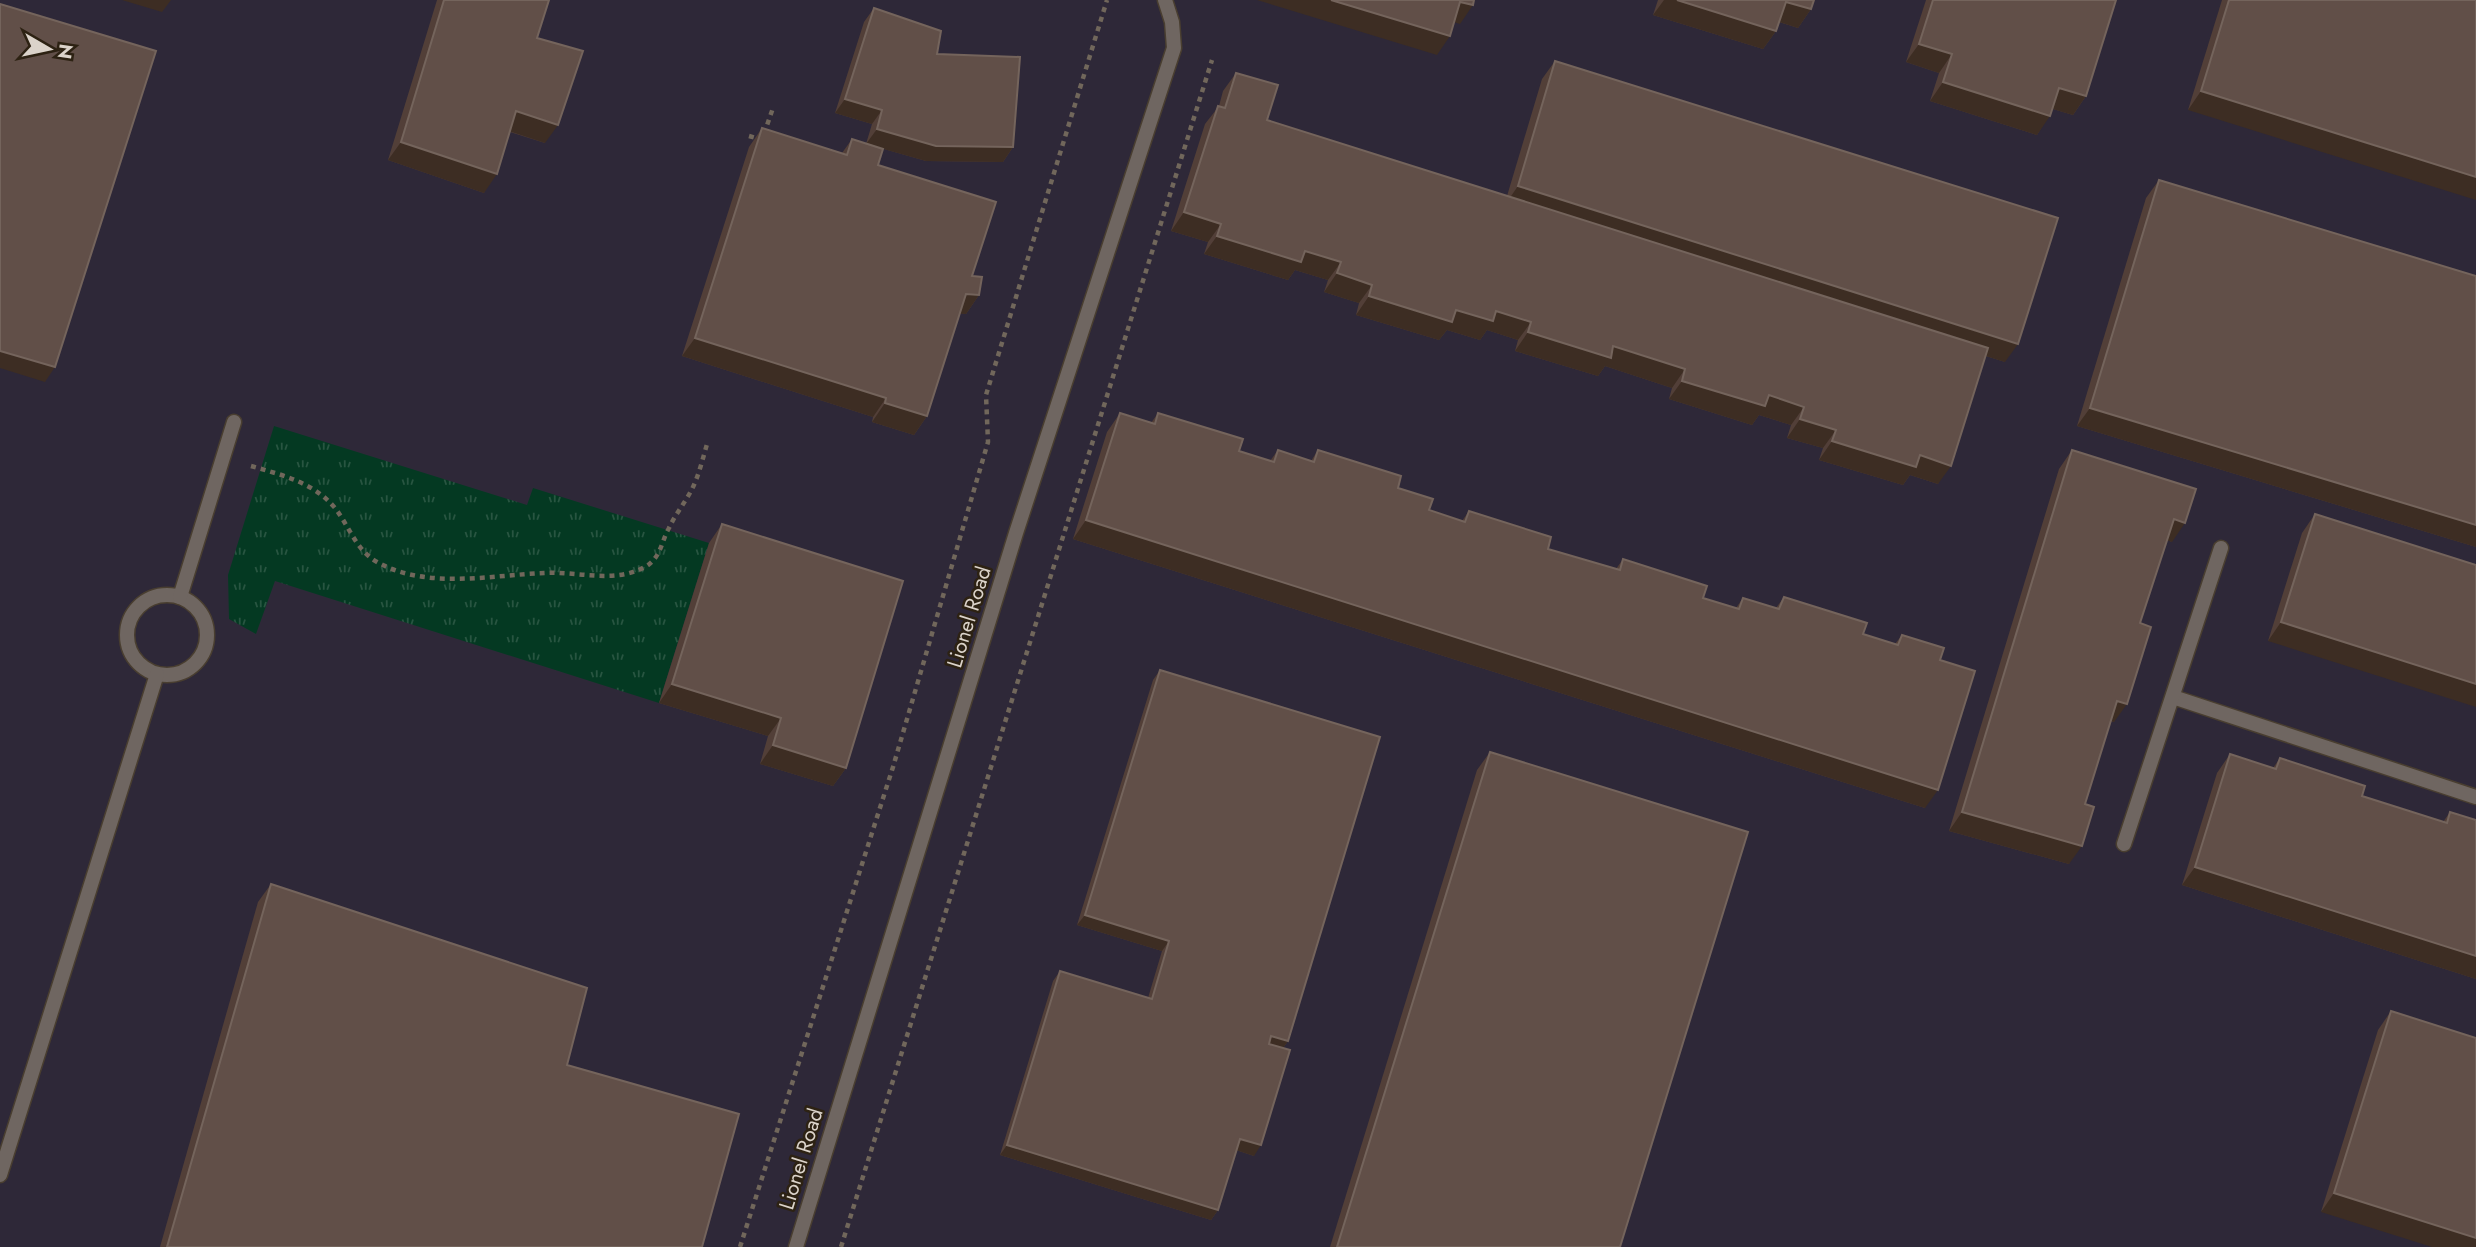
<svg xmlns="http://www.w3.org/2000/svg" width="2476" height="1247" viewBox="0 0 2476 1247" font-family="Jost,sans-serif">
<defs>
<pattern id="park-tufts" width="24" height="20" patternUnits="userSpaceOnUse" patternTransform="scale(1.75)"><rect width="24" height="20" fill="#043922"/><path d="M3 7l-1-3M5 7V3M7 7l1-3M15 17l-1-3M17 17v-4M19 17l1-3" fill="none" stroke="#285541"/></pattern>
</defs>
<rect width="100%" height="100%" fill="#2d2213"/>
<rect fill="#2e2838" x="0" y="0" width="2476" height="1247"/>
<polygon fill="url(#park-tufts)" points="274,426 527,505 533,488 709,543 659,703 275,581 256,634 229,619 228,575"/>
<g fill="none" stroke-linecap="round" stroke-linejoin="round">
<g stroke="#493e30" stroke-width="17">
<g id="lane">
<circle cx="167" cy="635" r="40"/>
<polyline points="180,597 234,422"/>
<polyline points="2173,697 2476,797"/>
<polyline points="2124,844 2221,548"/>
<polyline points="0,1175 157,674"/>
</g>
</g>
<g stroke="#493e30" stroke-width="17">
<polyline id="street" points="796,1247 1016,533 1174,48 1172,22 1165,0"/>
</g>
<g stroke="#71675b" stroke-width="4.5" stroke-dasharray="5 5" stroke-linecap="butt">
<polyline points="764,134 773,108"/>
<polyline points="749,136 759,139"/>
<path d="M 251,466 C 282,475 313,482 335,508 C 349,526 356,550 377,562 C 427,590 491,575 545,573 C 578,571 613,584 645,567 C 661,558 661,542 669,528 C 675,515 684,504 691,491 C 699,476 703,457 708,441"/>
<polyline points="740,1247 893,767 988,442 986,395 1107,0"/>
<polyline points="841,1247 1212,60"/>
</g>
<use href="#lane" stroke="#6f6661" stroke-width="14"/>
<use href="#street" stroke="#6f6661" stroke-width="14"/>
</g>
<g fill="#523f38">
<polygon points="437,0 549,0 537,38 545,143 510,132 484,193 388,160"/>
<polygon points="1658,0 1814,0 1811,9 1798,28 1779,22 1776,31 1763,49 1653,15"/>
<polygon points="1926,0 2116,0 2086,96 2073,115 2053,109 2037,135 1930,101 1939,73 1906,62"/>
<polygon points="2222,0 2476,0 2188,110"/>
<polygon points="874,8 937,54 1013,147 1003,162 926,161 870,145 878,165 972,276 979,295 966,314 960,313 927,416 914,435 872,422 873,417 682,356 749,147 762,128 842,153 852,139 866,144 872,124 835,113 864,22"/>
<polygon points="1555,61 2005,362 1986,356 1938,484 1910,475 1903,485 1819,460 1823,448 1787,438 1791,425 1759,415 1752,425 1669,399 1672,388 1605,366 1598,376 1515,351 1518,340 1487,330 1480,340 1447,330 1439,340 1356,315 1359,303 1324,292 1328,280 1295,270 1288,280 1204,254 1208,242 1171,231 1205,124 1219,106 1223,91 1236,73 1267,120 1507,196 1542,79"/>
<polygon points="2159,180 2476,276 2476,547 2077,426 2146,198"/>
<polygon points="1120,413 1151,423 1158,413 1239,451 1270,461 1278,450 1311,461 1318,450 1398,488 1429,510 1462,521 1469,511 1548,549 1616,569 1623,559 1703,598 1736,608 1743,598 1776,608 1784,597 1863,634 1895,644 1902,635 1940,660 1925,808 1073,539 1107,432"/>
<polygon points="2072,450 2172,542 2167,540 2140,623 2114,722 2111,721 2085,804 2069,864 1949,831 2059,469"/>
<polygon points="2315,514 2476,565 2268,641 2302,533"/>
<polygon points="722,524 846,768 833,786 760,764 768,736 659,703 709,543"/>
<polygon points="1160,670 1288,1041 1283,1048 1254,1156 1236,1150 1218,1210 1211,1220 1000,1155 1053,981 1060,971 1148,998 1162,951 1077,925 1153,680"/>
<polygon points="1490,752 1620,1247 1330,1247 1477,770"/>
<polygon points="2230,754 2273,768 2280,758 2362,796 2443,822 2450,812 2476,820 2476,979 2182,885 2217,773"/>
<polygon points="271,884 702,1247 160,1247 258,902"/>
<polygon points="2391,1011 2476,1038 2321,1212 2378,1030"/>
</g>
<g fill="#3d2d23">
<polygon points="122,0 171,0 162,12"/>
<polygon points="1257,0 1331,0 1450,36 1437,55"/>
<polygon points="1664,0 1677,0 1776,31 1763,49 1653,15"/>
<polygon points="1460,2 1473,5 1460,24 1447,20"/>
<polygon points="1786,2 1811,9 1798,28 1773,20"/>
<polygon points="1919,44 1952,54 1939,73 1906,62"/>
<polygon points="1943,82 2050,116 2037,135 1930,101"/>
<polygon points="2059,88 2086,96 2073,115 2046,107"/>
<polygon points="2201,91 2476,177 2476,200 2188,110"/>
<polygon points="845,99 882,110 872,124 835,113"/>
<polygon points="516,111 558,125 545,143 503,129"/>
<polygon points="877,129 1013,147 1003,162 926,161 866,144"/>
<polygon points="401,142 497,174 484,193 388,160"/>
<polygon points="1518,186 2018,344 2005,362 1505,205"/>
<polygon points="1184,212 1221,224 1208,242 1171,231"/>
<polygon points="1217,236 1305,251 1341,262 1328,280 1295,270 1288,280 1204,254"/>
<polygon points="1337,273 1372,285 1359,303 1324,292"/>
<polygon points="966,294 979,295 966,314 953,313"/>
<polygon points="1369,296 1456,310 1496,311 1531,322 1518,340 1487,330 1480,340 1447,330 1439,340 1356,315"/>
<polygon points="1528,332 1613,346 1685,369 1672,388 1605,366 1598,376 1515,351"/>
<polygon points="695,338 886,398 873,417 682,356"/>
<polygon points="0,351 55,367 45,382 0,368"/>
<polygon points="1682,381 1769,395 1804,407 1791,425 1759,415 1752,425 1669,399"/>
<polygon points="885,403 927,416 914,435 872,422"/>
<polygon points="2090,408 2476,525 2476,547 2077,426"/>
<polygon points="1800,419 1836,430 1823,448 1787,438"/>
<polygon points="1832,441 1920,455 1951,466 1938,484 1910,475 1903,485 1819,460"/>
<polygon points="2174,519 2185,523 2172,542 2161,538"/>
<polygon points="1086,520 1938,790 1925,808 1073,539"/>
<polygon points="2281,622 2476,684 2476,707 2268,641"/>
<polygon points="672,684 781,718 768,736 659,703"/>
<polygon points="2117,701 2127,704 2114,722 2104,719"/>
<polygon points="773,745 846,768 833,786 760,764"/>
<polygon points="1962,812 2082,846 2069,864 1949,831"/>
<polygon points="2195,867 2476,956 2476,979 2182,885"/>
<polygon points="1085,915 1169,941 1162,951 1077,925"/>
<polygon points="1271,1036 1288,1041 1281,1051 1264,1046"/>
<polygon points="1240,1139 1261,1145 1254,1156 1233,1149"/>
<polygon points="1007,1145 1218,1210 1211,1220 1000,1155"/>
<polygon points="2334,1193 2476,1238 2476,1247 2432,1247 2321,1212"/>
</g>
<g fill="#614f48" stroke="#74645c" stroke-width="2">
<polygon points="444,0 549,0 537,38 583,51 558,125 516,111 497,174 401,142"/>
<polygon points="1331,0 1474,0 1473,5 1460,2 1450,36"/>
<polygon points="1677,0 1814,0 1811,9 1786,2 1776,31"/>
<polygon points="1933,0 2116,0 2086,96 2059,88 2050,116 1943,82 1952,54 1919,44"/>
<polygon points="2229,0 2476,0 2476,177 2201,91"/>
<polygon points="0,4 156,51 55,367 0,351"/>
<polygon points="874,8 941,31 937,54 1020,57 1013,147 936,146 877,129 882,110 845,99"/>
<polygon points="1555,61 2058,218 2018,344 1518,186"/>
<polygon points="1236,73 1278,85 1267,120 1988,348 1951,466 1920,455 1916,467 1832,441 1836,430 1800,419 1804,407 1769,395 1765,406 1682,381 1685,369 1613,346 1611,358 1528,332 1531,322 1496,311 1493,321 1456,310 1452,322 1369,296 1372,285 1337,273 1341,262 1305,251 1301,262 1217,236 1221,224 1184,212 1218,106 1225,108"/>
<polygon points="762,128 847,155 852,139 883,149 878,165 996,202 972,276 982,277 979,295 966,294 927,416 885,403 886,398 695,338"/>
<polygon points="2159,180 2476,276 2476,525 2090,408"/>
<polygon points="1120,413 1155,424 1158,413 1243,439 1239,451 1274,462 1278,450 1314,462 1318,450 1401,476 1398,488 1433,499 1429,510 1465,522 1469,511 1551,537 1548,549 1620,570 1623,559 1707,586 1703,598 1739,609 1743,598 1779,609 1784,597 1867,623 1863,634 1898,645 1902,635 1944,648 1940,660 1975,671 1938,790 1086,520"/>
<polygon points="2072,450 2196,489 2185,523 2174,519 2140,623 2151,627 2127,704 2117,701 2085,804 2094,807 2082,846 1962,812"/>
<polygon points="2315,514 2476,565 2476,684 2281,622"/>
<polygon points="722,524 903,581 846,768 773,745 781,718 672,684"/>
<polygon points="1160,670 1380,737 1288,1041 1271,1036 1269,1044 1290,1050 1261,1145 1240,1139 1218,1210 1007,1145 1060,971 1152,999 1169,941 1085,915"/>
<polygon points="1490,752 1748,832 1620,1247 1337,1247"/>
<polygon points="2230,754 2276,769 2280,758 2365,786 2362,796 2447,823 2450,812 2476,820 2476,956 2195,867"/>
<polygon points="271,884 587,988 567,1065 739,1114 702,1247 167,1247"/>
<polygon points="2391,1011 2476,1038 2476,1238 2334,1193"/>
</g>
<g text-anchor="middle" dominant-baseline="central" stroke-width="5" stroke-linejoin="round" paint-order="stroke">
<g font-size="21" fill="#dbd3ca" stroke="#2d2213">
<text transform="translate(969 617) rotate(-73)">Lionel Road</text>
<text transform="translate(801 1159) rotate(-73)">Lionel Road</text>
</g>
</g>
<g transform="translate(49 49) rotate(99)" stroke="#2d2213" stroke-width="5" paint-order="stroke">
<path d="M0-5L12 26L0 18L-12 26Z" fill="#dbd3ca"/>
<text y="-10" font-size="19" font-weight="bold" text-anchor="middle" fill="#dbd3ca">N</text>
</g>
</svg>
